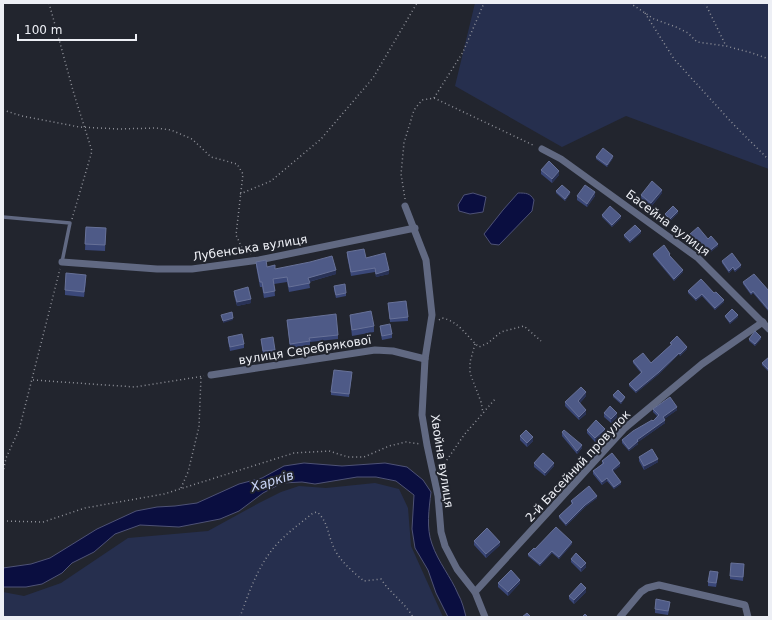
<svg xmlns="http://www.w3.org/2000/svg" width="772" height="620" viewBox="0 0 772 620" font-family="'DejaVu Sans',sans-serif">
<rect width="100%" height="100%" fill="#22252e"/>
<g fill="#262f4e">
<polygon points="475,3 769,3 769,169 626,116 562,147 455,86"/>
<polygon points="375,483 399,489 408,508 411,546 443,617 3,617 3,592 24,596 61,583 128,538 208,531 259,503 281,492 299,486 326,488"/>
</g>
<g fill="#0a0e40" stroke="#4e5276">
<polygon points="473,193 486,197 483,212 470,214 459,211 458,205 464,195"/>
<path d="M 518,193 C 526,193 530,193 534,200 L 532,211 L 499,245 L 491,244 L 484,234 L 503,210 Z"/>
<path d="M 304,463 L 342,466 L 385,463 L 407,467 L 423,480 L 431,492 C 429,509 426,528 432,544 C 438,562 451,577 458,594 C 462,601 464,609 466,617 L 448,617 L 436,593 L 428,570 L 415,548 L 412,529 L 414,495 L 396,481 L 376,477 L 357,477 L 315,484 L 302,482 L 282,483 L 263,493 L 239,511 L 220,519 L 179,527 L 140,525 L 115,534 L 94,552 L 72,563 L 62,573 L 42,584 L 26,587 L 3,587 L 3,568 L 31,564 L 50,558 L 97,529 L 136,511 L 157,507 L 175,506 L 197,503 L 239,484 L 262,478 L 284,466 Z"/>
</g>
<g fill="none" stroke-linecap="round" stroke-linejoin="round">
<g stroke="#90929a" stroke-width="1.5" stroke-dasharray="1 3" stroke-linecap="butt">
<polyline points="49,3 74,94 92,151 72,219"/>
<polyline points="630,3 654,19 676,27 688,33 697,42 726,46 752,53 769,59"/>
<polyline points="705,3 726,46"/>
<polyline points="645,13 674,59 734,125 769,160"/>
<polyline points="434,98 463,52 484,3"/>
<polyline points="3,110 22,116 79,127 119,129 156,128 171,130 192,139 211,157 237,164 243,174 236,235 242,248 251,254"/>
<polyline points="240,194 271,181 321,139 373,78 417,3"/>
<polyline points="405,199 401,174 404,143 414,110 422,100 434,98 535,146"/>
<path d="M 439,320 L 442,318 C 459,321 467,337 479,347 L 488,343 L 501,332 L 524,326 L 541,341"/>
<polyline points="475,344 470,362 470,373 481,402 483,413"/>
<polyline points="33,380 135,387 204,376"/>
<polyline points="440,470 464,435 496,398"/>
<polyline points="3,473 6,458 19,430 60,269"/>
<polyline points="181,488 188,472 199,427 201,377"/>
<polyline points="3,521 43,522 85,508 164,494 294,453 329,451 348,457 364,457 389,446 406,442 420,444"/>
<path d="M 240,617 C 249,592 259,563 278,543 C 288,532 301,523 313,513 L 317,512 C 328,521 328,536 334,548 C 339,560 354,573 364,581 L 381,579 C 390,593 404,602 413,617"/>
</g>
<polyline stroke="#616982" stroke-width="3.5" points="3,217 70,223 62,262"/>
<g stroke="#616982" stroke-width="7">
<polyline points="542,149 561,159 698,258 769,329"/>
<polyline points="405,206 426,260 432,315 425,359 422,415 427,445 438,496 441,532 445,546 457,569 475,592 485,617"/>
<polyline points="62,262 157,269 192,269 259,260 415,228"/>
<polyline points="211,375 375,350 393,351 425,359"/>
<polyline points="475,592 625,428 702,364 763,322"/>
<polyline points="620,617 641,592 647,588 659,585 745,605 748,617"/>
</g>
</g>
<g fill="#3b4879">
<polygon points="596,157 613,158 607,167 596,159"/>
<polygon points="541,170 559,175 552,183 541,174"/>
<polygon points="556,191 570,194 565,201 556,193"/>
<polygon points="662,193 651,207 641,199 641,195"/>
<polygon points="577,196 595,196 587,207 577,200"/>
<polygon points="678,213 670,221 665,216 665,214"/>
<polygon points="602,215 621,218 612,227 602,217"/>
<polygon points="86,227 106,228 105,251 85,250"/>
<polygon points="641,233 630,243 624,237 624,235"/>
<polygon points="690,234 708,239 718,246 708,254 690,236"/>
<polygon points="347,252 366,258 389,274 376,277 375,272 351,276 347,256"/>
<polygon points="653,254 670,256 683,272 674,281 653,256"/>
<polygon points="722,261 741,267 735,272 733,269 729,273 722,263"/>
<polygon points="256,262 267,267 275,269 336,274 309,282 310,288 289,292 287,282 274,284 275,296 264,298 262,287 260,287 256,266"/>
<polygon points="86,281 84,297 65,295 65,290"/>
<polygon points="743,282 769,291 769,312 753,293 751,295 743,284"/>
<polygon points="334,286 346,293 346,296 336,298 334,290"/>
<polygon points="234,291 251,303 237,306 234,295"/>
<polygon points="688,291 714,293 724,302 715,310 702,296 696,301 688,293"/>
<polygon points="388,303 408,317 408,321 390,322"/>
<polygon points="350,315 374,326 374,332 352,336 350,320"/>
<polygon points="725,316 738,317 730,324 725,317"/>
<polygon points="287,320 338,335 338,339 310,342 310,345 290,348"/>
<polygon points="380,326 392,334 392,338 382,340 380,330"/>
<polygon points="228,337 244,344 244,348 230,351 228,341"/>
<polygon points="261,339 275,350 275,354 263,355"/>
<polygon points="749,339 761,339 755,346 749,341"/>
<polygon points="670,343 687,349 680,356 679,354 659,374 636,393 629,386 629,384 641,373 633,363 633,361 651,363 671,345"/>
<polygon points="769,357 769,372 762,365 762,363"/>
<polygon points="352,375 349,397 331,395 331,392"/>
<polygon points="613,395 625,398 621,404 613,397"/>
<polygon points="586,396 580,403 586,414 579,420 565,406 565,402"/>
<polygon points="653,409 677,410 664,419 665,423 638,442 638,444 629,451 622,443 622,440 653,421 657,416 653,412"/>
<polygon points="604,413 617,417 611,423 604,417"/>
<polygon points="587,430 605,433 595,442 587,433"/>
<polygon points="562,432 582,448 577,454 562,436"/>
<polygon points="520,436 533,441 527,447 520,440"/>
<polygon points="639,457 658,462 644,470 639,461"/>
<polygon points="602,461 620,466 613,471 621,484 614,489 607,481 602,485 593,474 593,471 602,464"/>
<polygon points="534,463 554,466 545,476 534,467"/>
<polygon points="597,498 585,507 566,526 559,518 559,516 572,504 571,503 571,501"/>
<polygon points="474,541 500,545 486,558 474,545"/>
<polygon points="572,544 559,559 552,553 540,566 528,556 528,554 535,549"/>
<polygon points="571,559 586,567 581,572 571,562"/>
<polygon points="744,568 743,581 730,579 730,576"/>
<polygon points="718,576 716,587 708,586 708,582"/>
<polygon points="498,583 520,583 508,596 498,587"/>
<polygon points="586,592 574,604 569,599 569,596"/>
<polygon points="670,605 668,615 655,613 655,609"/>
</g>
<g fill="#293256">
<polygon points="613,156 613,158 607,167 607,165"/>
<polygon points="559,171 559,175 552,183 552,179"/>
<polygon points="662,190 662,193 651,207 651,203"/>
<polygon points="570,192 570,194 565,201 565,199"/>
<polygon points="595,192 595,196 587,207 587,204"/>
<polygon points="678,211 678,213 670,221 670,219"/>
<polygon points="621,216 621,218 612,227 612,225"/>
<polygon points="641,231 641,233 630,243 630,241"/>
<polygon points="718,244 718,246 708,254 708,252"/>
<polygon points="741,265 741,267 735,272 735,270"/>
<polygon points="733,267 733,269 729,273 729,271"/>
<polygon points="336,270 336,274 308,282 308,278"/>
<polygon points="389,270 389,274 376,277 376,274"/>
<polygon points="683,270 683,272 674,281 674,279"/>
<polygon points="86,275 86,281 84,297 84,292"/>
<polygon points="702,294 702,296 696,301 696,299"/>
<polygon points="251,299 251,303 237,306 237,302"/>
<polygon points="724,300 724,302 715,310 715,308"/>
<polygon points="738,315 738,317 730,324 730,322"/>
<polygon points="233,318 233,320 223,323 223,321"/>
<polygon points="761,337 761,339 755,346 755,344"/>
<polygon points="687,347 687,349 680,356 680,354"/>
<polygon points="679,353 679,354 659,374 636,393 636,391"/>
<polygon points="586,392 586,396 578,405 578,401"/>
<polygon points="625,397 625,398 621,404 621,402"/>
<polygon points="677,407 677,410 663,420 663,417"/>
<polygon points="586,410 586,414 579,420 579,417"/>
<polygon points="617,413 617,417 611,423 611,419"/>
<polygon points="665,420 665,423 638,442 638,444 629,451 629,449 637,440"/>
<polygon points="605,429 605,433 595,442 595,438"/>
<polygon points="533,437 533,441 527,447 527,443"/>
<polygon points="582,445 582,448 577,454 577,451"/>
<polygon points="658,459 658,462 644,470 644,466"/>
<polygon points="554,463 554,466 545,476 545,473"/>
<polygon points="620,463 620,466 612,472 612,470"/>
<polygon points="607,478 607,481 602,485 602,482"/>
<polygon points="621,482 621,484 614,489 614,487"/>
<polygon points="597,496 597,498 585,507 566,526 566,524 585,505"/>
<polygon points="500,542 500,545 486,558 486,554"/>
<polygon points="572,542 572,544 559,559 559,557"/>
<polygon points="552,551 552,553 540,566 540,564"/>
<polygon points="586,563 586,567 581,572 581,568"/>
<polygon points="520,580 520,583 508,596 508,592"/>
<polygon points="586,588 586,592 574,604 574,600"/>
</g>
<g fill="#4e5a87" stroke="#677198">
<polygon points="603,148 613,156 607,165 596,157"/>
<polygon points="549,161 559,171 552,179 541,170"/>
<polygon points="652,181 662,190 651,203 641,195"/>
<polygon points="562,185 570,192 565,199 556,191"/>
<polygon points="585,185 595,192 587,204 577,196"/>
<polygon points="610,206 621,216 612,225 602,215"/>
<polygon points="673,206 678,211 670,219 665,214"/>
<polygon points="635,225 641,231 630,241 624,235"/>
<polygon points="86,227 106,228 105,245 85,244"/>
<polygon points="698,227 708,239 711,236 718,244 708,252 690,234"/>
<polygon points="664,245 670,254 669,255 683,270 674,279 653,254"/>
<polygon points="364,249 366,258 385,253 389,270 376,274 375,268 351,272 347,252"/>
<polygon points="732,253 741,265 735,270 733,267 729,271 722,261"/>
<polygon points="332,256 336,270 308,278 310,283 289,287 287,277 273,279 275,291 264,293 262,282 260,282 256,262 266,260 267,267 275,265 275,269 310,262"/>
<polygon points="66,273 86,275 84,292 65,290"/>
<polygon points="754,274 769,291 769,310 753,291 751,293 743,282"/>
<polygon points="701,279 714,293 716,292 724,300 715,308 702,294 696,299 688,291"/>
<polygon points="345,284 346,293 336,295 334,286"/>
<polygon points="248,287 251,299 237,302 234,291"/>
<polygon points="406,301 408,317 390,319 388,303"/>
<polygon points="732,309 738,315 730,322 725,316"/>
<polygon points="371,311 374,326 352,330 350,315"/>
<polygon points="232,312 233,318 223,321 221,315"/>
<polygon points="336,314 338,335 309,338 310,341 290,344 287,320"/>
<polygon points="390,324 392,334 382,336 380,326"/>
<polygon points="755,331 761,337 755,344 749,339"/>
<polygon points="242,334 244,344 230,347 228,337"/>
<polygon points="677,336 687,347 680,354 679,353 659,372 636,391 629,384 642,372 633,361 643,353 651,363 672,344 670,343"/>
<polygon points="273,337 275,350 263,351 261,339"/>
<polygon points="769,357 769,370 762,363"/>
<polygon points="334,370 352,372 349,394 331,392"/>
<polygon points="581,387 586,392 578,401 586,410 579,417 565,402"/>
<polygon points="618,390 625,397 621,402 613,395"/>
<polygon points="670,397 677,407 663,417 665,420 637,440 638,441 629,449 622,440 633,431 652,420 653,421 659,415 653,409"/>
<polygon points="610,406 617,413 611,419 604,413"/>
<polygon points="596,420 605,429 595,438 587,430"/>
<polygon points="526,430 533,437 527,443 520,436"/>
<polygon points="564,430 582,445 577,451 562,432"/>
<polygon points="652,449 658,459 644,466 639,457"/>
<polygon points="543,453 554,463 545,473 534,463"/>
<polygon points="612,453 620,463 612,470 621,482 614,487 607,478 602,482 593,471 604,463 602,461"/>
<polygon points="589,486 597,496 585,505 566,524 559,516 573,503 571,501"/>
<polygon points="556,527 572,542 559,557 552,551 540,564 528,554 534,548 535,549"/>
<polygon points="487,528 500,542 486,554 474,541"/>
<polygon points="576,553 586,563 581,568 571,559"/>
<polygon points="731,563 744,564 743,577 730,576"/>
<polygon points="511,570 520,580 508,592 498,583"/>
<polygon points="710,571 718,572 716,583 708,582"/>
<polygon points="581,583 586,588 574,600 569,596"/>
<polygon points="656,599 670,602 668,611 655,609"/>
<polygon points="527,613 531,617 522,617"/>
<polygon points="585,614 588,617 582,617"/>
</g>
<g text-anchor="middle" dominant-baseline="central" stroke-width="4" stroke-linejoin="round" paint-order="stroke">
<g font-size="12" fill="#edeff5" stroke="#22252e">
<text transform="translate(668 223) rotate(37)">Басейна вулиця</text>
<text transform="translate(250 248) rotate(-9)">Лубeнська вулиця</text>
<text transform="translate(305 350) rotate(-9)">вулиця Серебрякової</text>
<text transform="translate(442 461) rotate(81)">Хвойна вулиця</text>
<text transform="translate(578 466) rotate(-47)">2-й Басейний провулок</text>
</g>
<g font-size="13" font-style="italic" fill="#c9d4f6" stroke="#22252e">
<text transform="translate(272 481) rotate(-17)">Харків</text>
</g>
</g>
<rect width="772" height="620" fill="none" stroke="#edeff5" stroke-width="8"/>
<path d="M18 34v6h118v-6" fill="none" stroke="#edeff5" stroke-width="2"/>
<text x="24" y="34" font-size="12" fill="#edeff5" stroke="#22252e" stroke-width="3" paint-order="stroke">100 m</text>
</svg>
